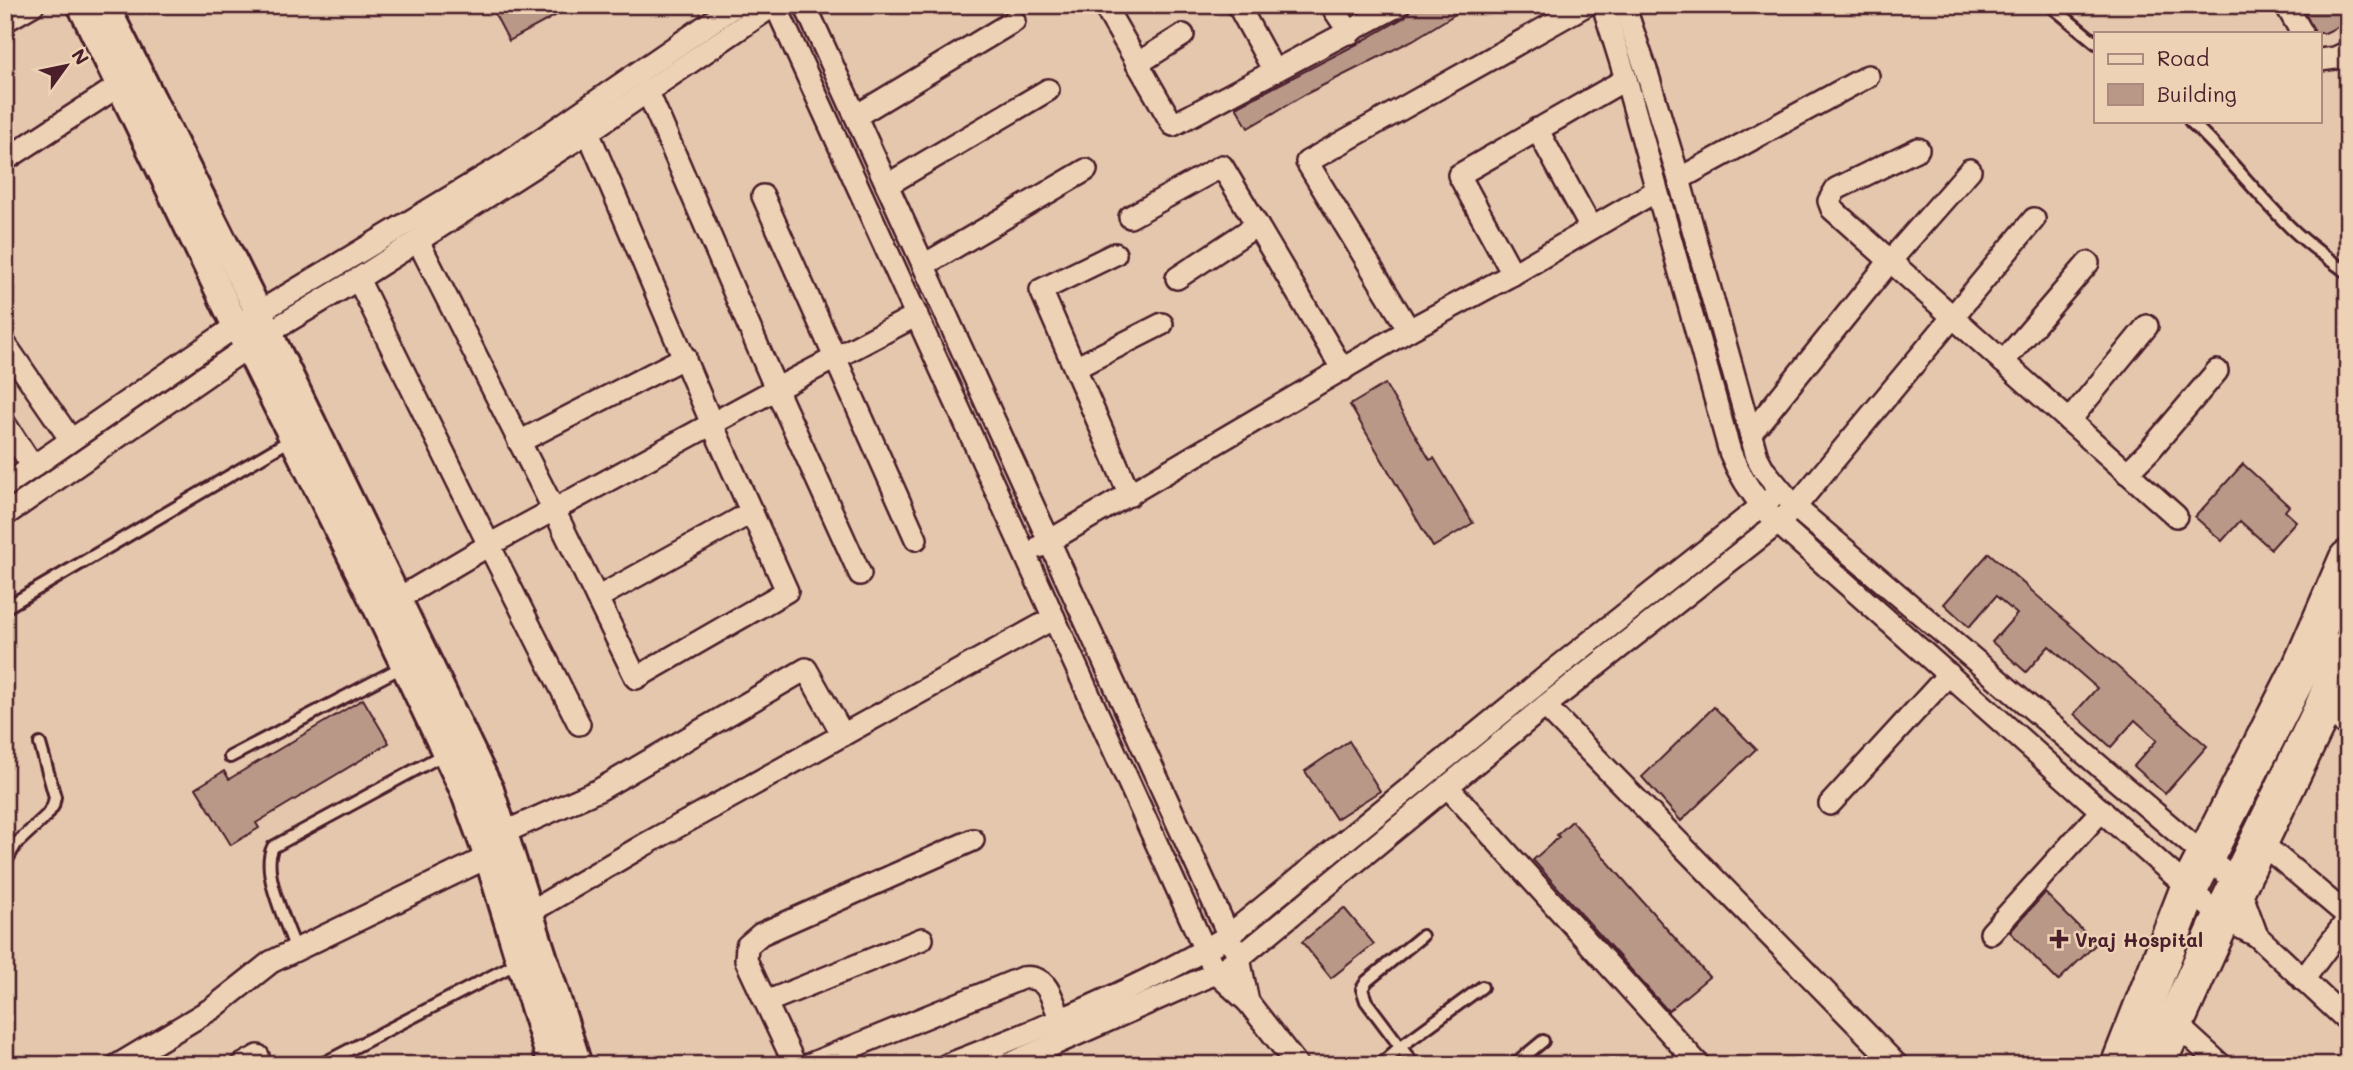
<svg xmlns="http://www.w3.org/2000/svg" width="2353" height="1070" viewBox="0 0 2353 1070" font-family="Mali,sans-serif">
<rect width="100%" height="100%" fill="#e4c7ad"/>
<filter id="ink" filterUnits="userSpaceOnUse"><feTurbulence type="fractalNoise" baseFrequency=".0143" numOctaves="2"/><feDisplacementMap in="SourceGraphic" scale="14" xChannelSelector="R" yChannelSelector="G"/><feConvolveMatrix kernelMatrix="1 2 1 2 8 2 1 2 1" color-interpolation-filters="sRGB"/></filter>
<g filter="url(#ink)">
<g fill="#b99888" stroke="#4a1f2b" stroke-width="2">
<polygon points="490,5 575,5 509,41"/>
<polygon points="1414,5 1470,5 1413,40 1306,94 1248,128 1236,107 1357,44 1405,17"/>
<polygon points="2301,5 2348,5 2348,22 2325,33 2315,33"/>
<polygon points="1385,384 1430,460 1434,458 1473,523 1433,547 1350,405"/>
<polygon points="2243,464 2289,506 2285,511 2296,521 2271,549 2240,521 2222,541 2195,517"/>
<polygon points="1989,553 2207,746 2165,794 2134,766 2157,740 2135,720 2111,747 2074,714 2097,688 2049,646 2026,672 1992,642 2017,614 1996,596 1969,627 1944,604"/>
<polygon points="363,699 389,743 256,823 259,828 231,845 196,788 224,771 229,779"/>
<polygon points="1714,707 1756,749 1681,821 1642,777"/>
<polygon points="1349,741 1380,791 1336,819 1305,771"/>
<polygon points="1572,821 1709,977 1668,1011 1533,860 1559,837 1557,835"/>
<polygon points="2045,893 2096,944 2058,981 2010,932"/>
<polygon points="1344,908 1374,944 1331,978 1302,942"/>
</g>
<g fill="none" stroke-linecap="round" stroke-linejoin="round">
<g stroke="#4a1f2b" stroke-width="16">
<g id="service">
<polyline points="2050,5 2096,43"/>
<path d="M 2190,121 C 2224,152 2252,188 2284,221 C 2303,241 2326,257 2348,273"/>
<polyline points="5,608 292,439"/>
<polyline points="230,757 404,666"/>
<polyline points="5,863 16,844 47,815 53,806 55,797 40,744"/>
<path d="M 296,950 C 287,924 260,871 273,847 L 446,753"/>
<polyline points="320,1065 519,962"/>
<polyline points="1380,1065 1400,1047 1482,987"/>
<polyline points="1414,1065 1366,1001 1362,989 1367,981 1422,936"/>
<polyline points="1514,1065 1543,1041"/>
</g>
</g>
<g stroke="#4a1f2b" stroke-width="26">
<g id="minor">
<polyline points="805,5 1239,958 1248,1002"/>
<polyline points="1104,5 1173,125 1399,5"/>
<polyline points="1238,5 1274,71"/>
<polyline points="1331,5 1350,33"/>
<path d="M 1603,5 L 1626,79 L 1730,452 C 1741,480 1757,502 1778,523 L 2222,918 L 2257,936 L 2348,1021"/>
<polyline points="1624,5 1648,76 1679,179 1757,457 1764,470 1795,507 2238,884 2257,936"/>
<polyline points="2286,5 2302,33"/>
<polyline points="778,11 1205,950 1216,973 1248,1002 1297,1065"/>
<polyline points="5,21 33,5"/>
<polyline points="2320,60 2335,58 2348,52"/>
<polyline points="1137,64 1183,35"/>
<polyline points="647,90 776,389 860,574"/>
<polyline points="856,116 1014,21"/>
<polyline points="1537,129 1591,228"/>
<polyline points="1918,149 1836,189 1829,201 1832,209 2176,516"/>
<polyline points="5,160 120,85"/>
<polyline points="1679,179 1868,76"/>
<polyline points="887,185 1048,90"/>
<polyline points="763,196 916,539"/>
<polyline points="1130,217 1222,166 1343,370"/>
<polyline points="418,241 554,510 636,678 787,591 712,424 588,132"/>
<polyline points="1115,254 1041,290 1130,495"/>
<polyline points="924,265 1086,170"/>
<polyline points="1513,274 1459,175 1626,79"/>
<polyline points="1177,278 1257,225"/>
<polyline points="358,279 489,545 579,724"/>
<polyline points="1409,330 1307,162 1586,5"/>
<polyline points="5,344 71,440"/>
<polyline points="2003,362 2088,263"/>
<polyline points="1075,368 1162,324"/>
<polyline points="2069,421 2147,326"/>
<polyline points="5,424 33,467"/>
<polyline points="1751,433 1890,261 1970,170"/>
<polyline points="519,442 685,357"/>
<polyline points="2127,473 2150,450 2217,371"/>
<polyline points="5,486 236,326 507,163 736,5"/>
<polyline points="5,515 268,333 358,279 588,132 771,7"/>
<polyline points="1039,547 1409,330 1513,274 1656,191"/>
<polyline points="597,598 752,512"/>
<polyline points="384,607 489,545 776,389 917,315"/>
<polyline points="1545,706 1897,1065"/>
<polyline points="2323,709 2348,726"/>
<polyline points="1447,786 1699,1065"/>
<polyline points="1830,804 1949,674"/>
<polyline points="505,832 599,790 806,669 843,735"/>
<polyline points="2259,841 2348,916"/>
<polyline points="530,912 644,845 1054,618"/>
<polyline points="1991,933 2102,810"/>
<polyline points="2303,980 2348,919"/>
<polyline points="766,1002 922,939"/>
<polyline points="2175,1023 2221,1065"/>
<polyline points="118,1065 213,1008 271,962 488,857"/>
<polyline points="242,1065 258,1056"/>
<polyline points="795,1065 746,960 747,946 761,934 973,840"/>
<path d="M 808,1065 L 1022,978 C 1049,974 1052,1000 1061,1021"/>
<path d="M 947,1065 C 1043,1028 1140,989 1228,936 L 1557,668 L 1773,497"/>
<polyline points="1007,1065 1216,973 1239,958 1545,706 1778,523 1795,507 2034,219"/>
<polyline points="2348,1065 2348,1064"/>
</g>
</g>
<g stroke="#4a1f2b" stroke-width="32">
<g id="tertiary">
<polyline points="81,5 236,326 248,347 378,610 464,791 488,857 552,1065"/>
<polyline points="105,5 259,313 490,790 578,1065"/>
</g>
</g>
<g stroke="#4a1f2b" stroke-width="42">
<g id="trunk">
<polyline points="2120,1065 2189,889 2301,668 2348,559"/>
<polyline points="2156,1065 2222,918 2323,709 2348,648"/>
</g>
</g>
<use href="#service" stroke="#eed2b5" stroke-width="10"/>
<use href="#minor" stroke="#eed2b5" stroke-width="21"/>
<use href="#tertiary" stroke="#eed2b5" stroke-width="26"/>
<use href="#trunk" stroke="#eed2b5" stroke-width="37"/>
</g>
</g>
<path fill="#4a1f2b" stroke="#eed2b5" stroke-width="2.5" d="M2055.5 928.5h7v7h7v7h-7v7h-7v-7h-7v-7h7z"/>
<g text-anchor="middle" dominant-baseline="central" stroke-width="5" stroke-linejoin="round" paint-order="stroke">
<g font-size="19" font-weight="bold" fill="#4a1f2b" stroke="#eed2b5" text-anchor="start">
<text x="2075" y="939">Vraj Hospital</text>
</g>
</g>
<rect width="2353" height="1070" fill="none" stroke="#eed2b5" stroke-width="28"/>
<rect x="14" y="14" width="2325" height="1042" fill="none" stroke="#4a1f2b" stroke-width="2.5" filter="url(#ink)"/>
<rect x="2094" y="32" width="228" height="91" fill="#eed2b5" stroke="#ac8a7e" stroke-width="2"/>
<rect x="2108" y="54" width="35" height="10" fill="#eed2b5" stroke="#ac8a7e" stroke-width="2"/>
<text x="2157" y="66" font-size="21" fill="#4a1f2b">Road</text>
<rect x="2108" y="84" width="35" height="21" fill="#b99888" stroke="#ac8a7e" stroke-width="2"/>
<text x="2157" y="102" font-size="21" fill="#4a1f2b">Building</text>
<g transform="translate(66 66) rotate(57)" stroke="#eed2b5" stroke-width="5" paint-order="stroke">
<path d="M0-5L12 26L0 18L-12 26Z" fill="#4a1f2b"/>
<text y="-10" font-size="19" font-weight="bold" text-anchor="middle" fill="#4a1f2b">N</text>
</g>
</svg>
